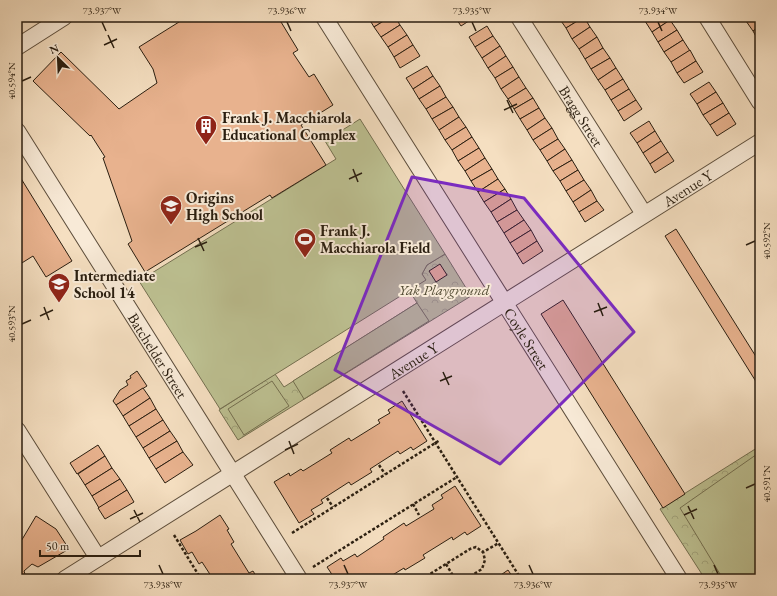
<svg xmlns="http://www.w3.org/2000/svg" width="777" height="596" viewBox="0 0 777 596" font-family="'EB Garamond',serif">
<defs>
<pattern id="forest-crowns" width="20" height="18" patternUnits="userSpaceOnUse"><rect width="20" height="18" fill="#bdc192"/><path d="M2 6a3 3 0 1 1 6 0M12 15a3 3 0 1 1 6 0" fill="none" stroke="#a3a57d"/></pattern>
</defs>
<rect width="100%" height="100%" fill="#f5dfc1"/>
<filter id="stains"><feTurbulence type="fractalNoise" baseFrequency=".005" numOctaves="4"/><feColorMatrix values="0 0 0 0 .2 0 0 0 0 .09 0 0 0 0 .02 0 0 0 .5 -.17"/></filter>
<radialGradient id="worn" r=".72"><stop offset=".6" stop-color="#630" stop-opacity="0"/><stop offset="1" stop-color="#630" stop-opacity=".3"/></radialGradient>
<g fill="url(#forest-crowns)" stroke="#747051">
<polygon points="445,254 471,296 238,440 219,410 275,374 284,387 417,303 409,290 425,280 422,274 427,265"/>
<polygon points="760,446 760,579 705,579 660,509"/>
</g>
<g fill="#bdc192" stroke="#747051">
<polygon points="360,119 445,254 427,265 422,274 426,280 220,409 139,281 336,159 325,141"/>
<polygon points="417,303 429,321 304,399 293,381"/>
<polygon points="272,381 289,406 244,435 228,409"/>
<polygon points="760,452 760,579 723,579 680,508"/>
</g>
<g fill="#e8b28e" stroke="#2a1e10">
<polygon points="187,17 278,17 298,50 293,53 309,77 314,74 333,105 301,125 326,165 272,198 270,195 145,272 128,244 132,241 103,158 105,157 91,135 90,136 33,81 61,52 119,109 157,83 153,69 139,47"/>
<polygon points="368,17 390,17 374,27"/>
<polygon points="390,17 395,17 400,25 381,37 374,27"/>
<polygon points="455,17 475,17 461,26"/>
<polygon points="561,17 584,17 566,28 559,18"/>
<polygon points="584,17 590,27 572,39 566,28"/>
<polygon points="652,17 669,17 670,20 652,32 645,21"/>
<polygon points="752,17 760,17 760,26 753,31 746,21"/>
<polygon points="670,20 677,30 658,42 652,32"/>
<polygon points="400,25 407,35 388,47 381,37"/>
<polygon points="487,26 493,36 475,47 469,37"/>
<polygon points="760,26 760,41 759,42 753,31"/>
<polygon points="590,27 597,37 579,49 572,39"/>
<polygon points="677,30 683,40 664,52 658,42"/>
<polygon points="407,35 413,45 394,57 388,47"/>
<polygon points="493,36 500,46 482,58 475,47"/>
<polygon points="597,37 603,48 585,59 579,49"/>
<polygon points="683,40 690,51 671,62 664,52"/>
<polygon points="413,45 420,56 400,68 394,57"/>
<polygon points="500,46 506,56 488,68 482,58"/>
<polygon points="603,48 610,58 591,69 585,59"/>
<polygon points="690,50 696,61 677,73 671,62"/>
<polygon points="506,56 513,67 495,78 488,68"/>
<polygon points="610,58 616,68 598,80 591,69"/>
<polygon points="696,61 703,72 684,83 677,73"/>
<polygon points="427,66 433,76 413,89 406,78"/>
<polygon points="513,67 519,77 501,89 495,78"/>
<polygon points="616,68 623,79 605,90 598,80"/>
<polygon points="433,76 440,86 419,99 413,89"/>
<polygon points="519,77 526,88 508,99 501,89"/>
<polygon points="623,79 629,89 611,100 605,90"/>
<polygon points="709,82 716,92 697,104 690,94"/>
<polygon points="440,86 446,97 426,109 419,99"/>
<polygon points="526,88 533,98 514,109 508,99"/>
<polygon points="629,89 636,100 618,111 611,100"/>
<polygon points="716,92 723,103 703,115 697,104"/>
<polygon points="446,97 453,107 432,119 426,109"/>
<polygon points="533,98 539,108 520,119 514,109"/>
<polygon points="636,100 642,109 624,121 618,111"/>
<polygon points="723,103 729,113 710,125 703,115"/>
<polygon points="453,107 459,117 439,130 432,119"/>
<polygon points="539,108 545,118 527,130 520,119"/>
<polygon points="729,113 736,124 717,136 710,125"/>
<polygon points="459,117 466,127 445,140 439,130"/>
<polygon points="545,118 552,128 533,140 527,130"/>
<polygon points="649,121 655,131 637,143 630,133"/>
<polygon points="466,127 472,137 452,150 445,140"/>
<polygon points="552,128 558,139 540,150 533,140"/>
<polygon points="655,131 661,141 643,153 637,143"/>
<polygon points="472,137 479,148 458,161 452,150"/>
<polygon points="558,139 565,149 547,161 540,150"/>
<polygon points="661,141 668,152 650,164 643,153"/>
<polygon points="479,148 485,158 465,171 458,161"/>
<polygon points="565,149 572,160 553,171 547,161"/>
<polygon points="668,152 674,161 655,173 650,164"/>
<polygon points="485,158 492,169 471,181 465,171"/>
<polygon points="572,160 578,170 560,181 553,171"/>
<polygon points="492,169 498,179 478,192 471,181"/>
<polygon points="578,170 584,180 566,191 560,181"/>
<polygon points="17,172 72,261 46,277 33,256 17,266"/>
<polygon points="498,179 505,189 484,202 478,192"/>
<polygon points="584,180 591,190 573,202 566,191"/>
<polygon points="505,189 511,199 491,212 484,202"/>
<polygon points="591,190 597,201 579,212 573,202"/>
<polygon points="511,199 517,210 497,222 491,212"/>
<polygon points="597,201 604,210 585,222 579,212"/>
<polygon points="517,210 524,220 504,233 497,222"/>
<polygon points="524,220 531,230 510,243 504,233"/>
<polygon points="676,229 760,363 760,388 665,236"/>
<polygon points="531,230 537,241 517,254 510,243"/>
<polygon points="537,241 543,251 523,264 517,254"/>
<polygon points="440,264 447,275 436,282 429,271"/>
<polygon points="563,300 685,494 663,508 541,314"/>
<polygon points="137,371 147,386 116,405 113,401 120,390 128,385 126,381 131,378 130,376"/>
<polygon points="143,388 150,398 123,416 116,405"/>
<polygon points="150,398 156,409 129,426 123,416"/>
<polygon points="402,401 427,441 413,450 411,447 400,454 398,451 370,469 372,472 351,485 349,482 321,500 323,503 311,510 314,514 299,523 274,482 289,473 290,476 301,469 303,471 332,453 330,450 349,438 351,441 380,423 378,420 390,413 388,410"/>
<polygon points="156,409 163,420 136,437 129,426"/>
<polygon points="163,420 170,431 143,448 136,437"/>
<polygon points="170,431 177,441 149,458 143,448"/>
<polygon points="177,441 183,452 156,469 149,458"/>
<polygon points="98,445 105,456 77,474 70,463"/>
<polygon points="183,452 193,465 165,483 156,469"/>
<polygon points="105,456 112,468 85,485 78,474"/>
<polygon points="112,468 120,479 92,496 85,485"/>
<polygon points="120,479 127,490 99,508 92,496"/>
<polygon points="455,486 481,526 467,535 465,532 453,540 452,537 423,555 425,558 405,570 404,568 386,579 335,579 327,567 341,558 343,561 355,554 357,557 384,539 383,537 404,523 406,526 434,509 432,505 443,498 441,495"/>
<polygon points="127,490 134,502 105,519 98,508"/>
<polygon points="220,515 229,529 227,530 234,542 231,544 249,573 253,571 258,579 213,579 202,562 199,564 192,552 188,554 180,540 196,531"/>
<polygon points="36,516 56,529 69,549 38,567 32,564 24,571 26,577 17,579 17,548"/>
<polygon points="508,570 514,579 495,579"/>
</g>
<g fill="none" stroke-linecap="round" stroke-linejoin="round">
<g stroke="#5d4e3c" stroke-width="18">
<g id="minor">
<path id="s1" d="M 324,17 L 679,579"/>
<path id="s2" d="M 519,17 L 644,214"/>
<polyline points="707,17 760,102"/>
<polyline points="17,47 64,17"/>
<path id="s3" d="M 17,131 L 299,579"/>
<polyline points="17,430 98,558"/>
<path id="s4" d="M 65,579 L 760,142"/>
</g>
</g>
<g stroke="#2a1e10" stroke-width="2.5" stroke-dasharray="3 2" stroke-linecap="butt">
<polyline points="403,391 521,579"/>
<polyline points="379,465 385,474"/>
<polyline points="327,498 333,507"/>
<polyline points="413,504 419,515"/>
<polyline points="292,533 440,440"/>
<polyline points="174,535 201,579"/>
<polyline points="446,564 455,579"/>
<polyline points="313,567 457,477"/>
<polyline points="202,579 206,576"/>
<polyline points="422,579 470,549 476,547 483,552"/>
<polyline points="466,579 482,569 485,560 483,552 499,543"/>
</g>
<use href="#minor" stroke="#f8ead7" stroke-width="16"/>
</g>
<path fill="#7b2cbf" fill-opacity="0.2" stroke="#7b2cbf" stroke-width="3" stroke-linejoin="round" d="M 412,177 L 524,198 L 634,332 L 500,464 L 335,370 Z"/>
<path fill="none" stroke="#2a1e10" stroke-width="1.5" d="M 102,22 L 106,31M 287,22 L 291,31M 472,22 L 476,31M 658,22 L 662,31M 108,35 L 114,48M 104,45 L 117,39M 22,81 L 31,77M 507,100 L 513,113M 504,110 L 517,104M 353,169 L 358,182M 349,179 L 362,173M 198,238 L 204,251M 746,245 L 755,241M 195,247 L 207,242M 598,303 L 603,316M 44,307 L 49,320M 594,312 L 607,307M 40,316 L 53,310M 22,324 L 31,320M 443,372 L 449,385M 440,381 L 452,376M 289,441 L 294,454M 285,450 L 298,444M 746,488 L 755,484M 688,506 L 694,519M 134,510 L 140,522M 684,515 L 697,509M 130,519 L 143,513M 159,565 L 163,574M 344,565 L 348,574M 529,565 L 533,574M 714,565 L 718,574"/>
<defs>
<g id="building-pin" transform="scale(1.15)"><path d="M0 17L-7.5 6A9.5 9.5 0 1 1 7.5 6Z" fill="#8f2418" stroke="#f8ead7"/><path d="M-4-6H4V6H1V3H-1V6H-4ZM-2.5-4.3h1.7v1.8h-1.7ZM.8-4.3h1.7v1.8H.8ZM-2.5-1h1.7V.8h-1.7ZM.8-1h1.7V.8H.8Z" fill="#fff"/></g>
<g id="school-pin" transform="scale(1.15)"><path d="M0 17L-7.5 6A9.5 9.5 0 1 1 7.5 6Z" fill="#8f2418" stroke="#f8ead7"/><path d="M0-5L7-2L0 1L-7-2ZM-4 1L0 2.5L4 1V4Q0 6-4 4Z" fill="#fff"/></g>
<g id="stadium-pin" transform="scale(1.15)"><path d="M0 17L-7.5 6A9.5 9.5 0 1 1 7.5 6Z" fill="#8f2418" stroke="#f8ead7"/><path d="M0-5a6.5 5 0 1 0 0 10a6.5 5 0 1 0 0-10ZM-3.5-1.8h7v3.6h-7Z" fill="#fff"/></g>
</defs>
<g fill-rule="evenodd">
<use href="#building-pin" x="206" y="126"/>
<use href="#school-pin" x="171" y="206"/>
<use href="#stadium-pin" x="305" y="239"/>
<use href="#school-pin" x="59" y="284"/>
</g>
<g text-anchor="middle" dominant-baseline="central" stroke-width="4" stroke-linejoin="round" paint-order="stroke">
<g font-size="15" fill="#2a1e10" stroke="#f8ead7">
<text stroke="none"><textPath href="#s2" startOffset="117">Bragg Street</textPath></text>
<text stroke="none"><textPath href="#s4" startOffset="735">Avenue Y</textPath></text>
<text stroke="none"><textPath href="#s1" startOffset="380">Coyle Street</textPath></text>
<text stroke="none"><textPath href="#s3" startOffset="265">Batchelder Street</textPath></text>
<text stroke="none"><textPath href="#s4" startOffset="411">Avenue Y</textPath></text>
</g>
<g font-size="15" font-weight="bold" fill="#2a1e10" stroke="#f8ead7" text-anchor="start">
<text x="222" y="117">Frank J. Macchiarola<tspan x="222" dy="17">Educational Complex</tspan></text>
<text x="186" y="197">Origins<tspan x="186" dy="17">High School</tspan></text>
<text x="320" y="230">Frank J.<tspan x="320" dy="17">Macchiarola Field</tspan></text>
<text x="74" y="275">Intermediate<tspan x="74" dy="17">School 14</tspan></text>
</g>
<g font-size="15" font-style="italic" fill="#564f37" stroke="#f8ead7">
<text x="444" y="289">Yak Playground</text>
</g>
</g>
<rect width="777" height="596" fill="none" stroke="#f5dfc1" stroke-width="44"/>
<g transform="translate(58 58) rotate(336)" stroke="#f8ead7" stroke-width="3" paint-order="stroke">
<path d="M0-3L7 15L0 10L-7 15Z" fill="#2a1e10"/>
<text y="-6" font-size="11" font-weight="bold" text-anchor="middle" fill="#2a1e10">N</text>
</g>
<path d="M40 550v6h100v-6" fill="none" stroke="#2a1e10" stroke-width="2"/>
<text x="46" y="550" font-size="12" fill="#2a1e10" stroke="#f8ead7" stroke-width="3" paint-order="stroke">50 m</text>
<rect x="22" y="22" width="733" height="552" fill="none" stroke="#2a1e10" stroke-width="1.5"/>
<g font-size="10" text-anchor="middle" fill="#2a1e10">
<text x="102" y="14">73.937°W</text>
<text x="287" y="14">73.936°W</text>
<text x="472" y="14">73.935°W</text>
<text x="658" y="14">73.934°W</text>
<text transform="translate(11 81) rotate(-90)" y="4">40.594°N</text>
<text transform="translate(766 241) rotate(-90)" y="4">40.592°N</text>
<text transform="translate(11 324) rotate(-90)" y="4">40.593°N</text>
<text transform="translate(766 484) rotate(-90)" y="4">40.591°N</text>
<text x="163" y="588">73.938°W</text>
<text x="348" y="588">73.937°W</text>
<text x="533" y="588">73.936°W</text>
<text x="718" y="588">73.935°W</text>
</g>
<rect width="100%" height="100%" filter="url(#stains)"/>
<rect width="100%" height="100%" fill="url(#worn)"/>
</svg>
